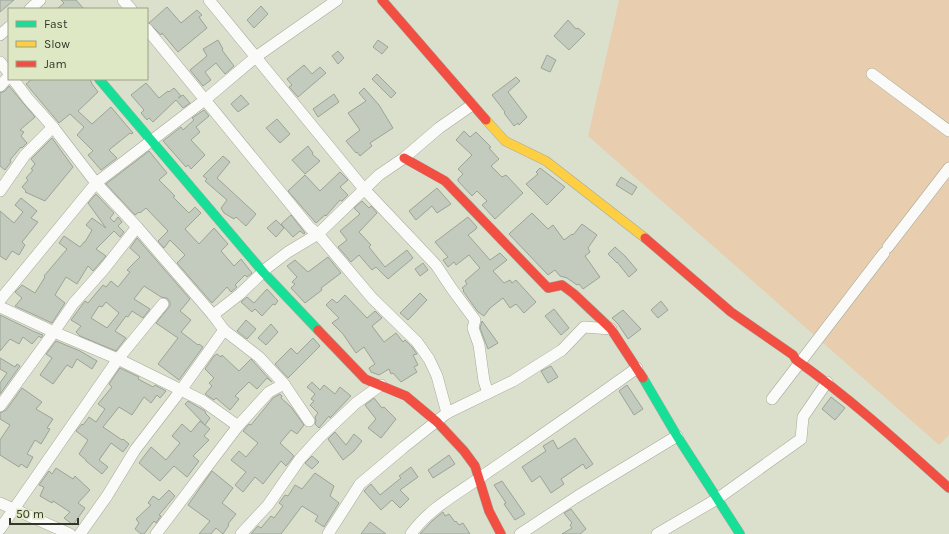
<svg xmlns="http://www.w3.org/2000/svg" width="949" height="534" viewBox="0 0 949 534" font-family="Karla,sans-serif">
<rect width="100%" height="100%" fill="#dbe0cd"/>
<polygon fill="#e8ceaf" points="619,0 949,0 949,435 939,445 588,136"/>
<g fill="#c2cbbd" stroke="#9ca497" fill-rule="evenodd">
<polygon points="0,0 14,0 0,12"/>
<polygon points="61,0 76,0 84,9 57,9 64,3"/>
<polygon points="261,6 268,14 254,28 247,20"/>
<polygon points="167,7 181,23 197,10 202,15 199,17 207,28 178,52 162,33 161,35 149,23"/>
<polygon points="568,20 576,29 578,28 585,34 569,50 554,36"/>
<polygon points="218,40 223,49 222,50 234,66 225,74 216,63 205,72 211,80 203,86 190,70 207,56 203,49"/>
<polygon points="378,40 388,47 382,54 373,47"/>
<polygon points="338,51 344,58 338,64 332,56"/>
<polygon points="547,55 556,60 550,72 541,68"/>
<polygon points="304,65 312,74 320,67 326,73 298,97 289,87 292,85 287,79"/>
<polygon points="377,74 396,93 391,98 372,79"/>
<polygon points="516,77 520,81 508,92 527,117 519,125 518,123 514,126 504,113 505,112 492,95"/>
<polygon points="32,79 90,79 92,84 98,92 78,111 92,124 111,107 133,133 131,134 130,133 109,150 117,158 101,170 88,155 93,151 77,135 84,127 70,114 59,123 26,84"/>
<polygon points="146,83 159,98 168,91 169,92 174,88 181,96 178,98 183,95 190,103 183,108 176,100 153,122 149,118 147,120 141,113 144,110 131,95"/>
<polygon points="9,86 35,117 20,130 24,132 21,136 27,143 22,148 21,147 10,160 11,162 5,170 0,166 0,93 5,91"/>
<polygon points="364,88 379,105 393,128 370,143 372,146 360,156 357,152 356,153 346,141 360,130 348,113 366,101 359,93"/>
<polygon points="334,94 339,102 318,117 313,109"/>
<polygon points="241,95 249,104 238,112 231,104"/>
<polygon points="204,110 209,116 196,127 200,132 191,140 205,155 191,169 188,165 186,167 163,141 181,127 183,130 194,120 192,118"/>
<polygon points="277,119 290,134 280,143 266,128"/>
<polygon points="464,131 470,137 476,132 491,147 489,148 499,159 491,166 502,177 506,175 523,193 495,219 482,205 487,201 477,191 472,196 458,181 458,179 463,174 458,169 472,155 456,140"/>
<polygon points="52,138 73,167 45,201 25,192 26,191 22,187 28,180 26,178 33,170 31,169 35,164 31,159"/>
<polygon points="308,146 313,153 312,154 320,161 305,174 292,160"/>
<polygon points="149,151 167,173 159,180 175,196 173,197 189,213 195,207 201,213 185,229 199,244 214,228 228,244 221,251 234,266 241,259 252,273 247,277 245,275 235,285 237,287 231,292 227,287 212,303 177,263 185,255 170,240 164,248 158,241 168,231 146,208 140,213 139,212 135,215 106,184"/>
<polygon points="223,156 230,162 217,178 256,214 246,226 236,217 234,219 224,213 221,208 227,200 205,181 207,179 203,176"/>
<polygon points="540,168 565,187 547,205 526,184 538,174 536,172"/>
<polygon points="340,172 348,180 340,187 348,195 342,201 340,200 326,216 325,215 316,223 288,191 305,175 320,191"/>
<polygon points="621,177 637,187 632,195 616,185"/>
<polygon points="437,188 451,204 437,213 432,206 416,220 409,211"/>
<polygon points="96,194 114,213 110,218 114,222 118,217 122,222 118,226 124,232 120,237 114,231 96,249 106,256 93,271 88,266 77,284 66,277 55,295 65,303 52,323 15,306 22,298 15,292 22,285 35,293 45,277 44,276 67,249 59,243 64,236 80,247 84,242 85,242 92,230 86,225 92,218 106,228 88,203"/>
<polygon points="21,198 37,211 31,218 38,222 22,242 25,245 19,255 12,251 6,260 0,256 0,211 14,223 23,212 15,205"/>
<polygon points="362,201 369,208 371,206 377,213 359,232 371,245 369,247 385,267 407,250 413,258 388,279 376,267 372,270 359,255 351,262 338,247 347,240 340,231 360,214 354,208"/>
<polygon points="532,213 548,229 553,225 564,240 572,234 573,235 582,224 597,235 588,248 590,252 585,256 600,277 583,289 579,284 577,285 567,278 560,276 555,270 548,275 509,234"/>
<polygon points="291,215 305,233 304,234 300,231 293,237 281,224"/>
<polygon points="468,217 477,227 476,229 468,235 490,260 500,253 507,260 493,271 504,283 510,280 512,283 516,280 536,302 524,313 516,304 510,308 503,298 490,308 484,316 478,312 463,291 464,290 462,288 467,284 465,281 480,268 469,255 456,265 454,262 448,267 443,260 448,257 435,242"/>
<polygon points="276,220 284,228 276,237 267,228"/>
<path d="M 137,238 L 190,299 L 180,311 L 191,320 L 181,332 L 198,345 L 199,344 L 203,347 L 179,380 L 158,364 L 178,338 L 156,323 L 170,306 L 170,302 L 167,298 L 161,297 L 144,286 L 134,299 L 150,309 L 143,318 L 132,311 L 128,317 L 126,316 L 115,331 L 126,338 L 116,351 L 80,336 L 76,332 L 81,326 L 71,320 L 85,301 L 88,303 L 103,285 L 106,287 L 111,281 L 118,287 L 130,272 L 127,270 L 140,257 L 130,248 ZM 106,302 L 119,313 L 107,328 L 91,318 L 99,306 L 102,307 Z"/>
<polygon points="615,247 625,256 637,270 629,277 617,262 617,263 608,254"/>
<polygon points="328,257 341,273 321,288 322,290 305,303 291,288 295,284 292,282 297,277 287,266 295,260 308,272"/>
<polygon points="423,263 428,270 420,276 415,269"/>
<polygon points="267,289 278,301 275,305 273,304 262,316 255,309 252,312 241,302 247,297 254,303"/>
<polygon points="420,293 427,300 408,320 400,313"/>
<polygon points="345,295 367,318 375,311 382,318 372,326 384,342 396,333 403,342 405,340 412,347 417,354 413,355 418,365 414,367 417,372 401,382 393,373 391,374 389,369 379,375 371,372 369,368 375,364 364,347 356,353 343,334 332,323 339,318 326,305 332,299 337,303"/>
<polygon points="661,301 668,310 658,318 651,310"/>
<polygon points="554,309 569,328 561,335 545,316"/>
<polygon points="623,310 641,329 628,339 618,324 612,318"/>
<polygon points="0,315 35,332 43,335 41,338 39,336 32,344 23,337 19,344 10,339 0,351"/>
<polygon points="246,320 256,329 247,339 237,331"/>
<polygon points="482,321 498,343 488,349 480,328"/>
<polygon points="271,324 278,332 266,345 258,338"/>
<polygon points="313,338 320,346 288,378 275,364 291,348 297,354"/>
<polygon points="56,341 80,351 97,361 92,369 77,359 72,368 67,365 53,384 40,375 52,358 46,354"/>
<polygon points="217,354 221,357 222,355 239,371 251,359 272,382 267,378 257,389 249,382 235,396 239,399 230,410 216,398 214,400 205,394 212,386 209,383 214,378 205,369 214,356"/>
<polygon points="0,358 15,367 17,364 20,366 0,394 0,383 7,373 0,369"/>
<polygon points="551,366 558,377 548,383 541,371"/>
<polygon points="120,368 139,377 138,379 153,387 155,385 166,391 160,398 157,395 151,403 144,397 132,415 119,407 103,427 122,440 123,439 129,444 123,452 111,443 99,460 108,467 102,474 86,461 86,460 79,454 88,440 76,431 82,424 83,425 89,417 96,422 105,409 98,404 112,387 109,384"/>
<polygon points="312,382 320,390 324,385 335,394 340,387 351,396 330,418 329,416 319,428 315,424 316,421 315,417 318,413 310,405 314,401 311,399 315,394 307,387"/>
<polygon points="627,385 643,409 634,415 619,391"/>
<polygon points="22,388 42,402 36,409 53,419 47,428 50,429 41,444 35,440 27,454 33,457 27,468 21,464 19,467 0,455 0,440 10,425 0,419 0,413 6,410"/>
<polygon points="280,394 282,396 281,398 291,407 304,425 297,434 291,430 280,443 294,456 286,466 281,461 263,484 255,477 243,492 235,485 246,472 231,460 239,451 246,457 258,443 243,431 249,424 251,425 273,398"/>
<polygon points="831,397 845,408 835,420 822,409"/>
<polygon points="374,398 382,408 384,407 396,419 381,438 368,428 376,419 365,405"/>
<polygon points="188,401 205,411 206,414 210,418 205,425 185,404"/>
<polygon points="200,421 210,429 204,436 209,440 193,456 199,461 187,477 174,466 160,481 139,463 151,447 166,460 180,443 172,436 182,424 191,432"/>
<polygon points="335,432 346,445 354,434 362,441 354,451 343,460 328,439"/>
<polygon points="575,438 593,464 586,469 583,464 561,479 564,484 551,493 540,476 532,482 522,467 546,451 543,446 553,440 558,449"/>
<polygon points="449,455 455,464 433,478 428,470"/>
<polygon points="312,456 319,462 312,469 305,463"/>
<polygon points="411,467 418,477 400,490 409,499 400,508 392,500 381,510 364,491 371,484 380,495 401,478 399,476"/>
<polygon points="56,468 73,479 75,476 90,490 78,503 85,508 73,525 64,518 70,512 53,501 52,503 40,496 44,487 39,485 49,471 52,474"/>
<polygon points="212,471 233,488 222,503 236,514 228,524 229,525 223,534 216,528 211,534 199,534 210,521 188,505"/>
<polygon points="315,473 334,486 330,496 339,503 324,527 315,521 318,516 302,506 281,534 251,534 258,526 261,528 271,516 274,518 283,506 279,503 285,495 288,496 295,485 302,489"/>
<polygon points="502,481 525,514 515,520 504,504 506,503 494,485"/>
<polygon points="169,490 175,496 159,515 161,516 156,523 154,521 144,534 141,534 135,529 139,523 136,519 151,505 148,503 153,496 159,500"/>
<polygon points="571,509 586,529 580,534 562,534 572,528 570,525 572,523 564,513"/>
<polygon points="443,512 445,516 449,514 455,522 456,521 459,525 463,523 470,534 420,534 432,521"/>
<polygon points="370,522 386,534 361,534"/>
</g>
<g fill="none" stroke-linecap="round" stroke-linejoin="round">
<g stroke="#a5a99a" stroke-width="12">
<g id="street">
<polyline points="123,0 131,9"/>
<polyline points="209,0 364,189 436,265 452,289 475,320 473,328 479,345 484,381 488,393"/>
<polyline points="30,9 40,0"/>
<polyline points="147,29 310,228 318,234 372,298 417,342 429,359 437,376 447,413"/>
<polyline points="0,35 9,27"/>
<polyline points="0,62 9,73"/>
<polyline points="872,74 949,131"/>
<polyline points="13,79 28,99 53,127 96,183 137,227 213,315 224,330 259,357 284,384 309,421"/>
<polyline points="0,86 9,76"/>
<polyline points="0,191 25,155 53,127"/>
<polyline points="888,247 949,168"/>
<polyline points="0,300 96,183 206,99 257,56 337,0"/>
<polyline points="0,307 54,332 118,359 181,390 203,401 238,426"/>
<polyline points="213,315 240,294 267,268 288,252 318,234 379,175 404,158 439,128 472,105"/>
<polyline points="772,399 884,253"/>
<polyline points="0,406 54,332 73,304 104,269 137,227"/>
<polyline points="0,503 70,534"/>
<polyline points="0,529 118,359 163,304"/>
<polyline points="80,534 107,496 135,450 181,390 224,330"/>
<polyline points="156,534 238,426 269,392 284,384"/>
<polyline points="241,534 268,505 300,459 320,437 356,403 381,385"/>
<polyline points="328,534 360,484 404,447 447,413 513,381 562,350 584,327 611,329"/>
<path d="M 411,534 C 430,507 461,492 488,472 C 538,438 588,403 637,368"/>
<polyline points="520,534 578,496 677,436"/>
<polyline points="657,534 717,499 801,439 803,417 827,382"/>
</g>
</g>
<g stroke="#a5a99a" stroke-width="10">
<g id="fast">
<polyline points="99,79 264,273 318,330"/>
<polyline points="643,378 677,436 740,534"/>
</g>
</g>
<g stroke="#a5a99a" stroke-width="10">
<polyline id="slow" points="486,120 505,141 546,161 645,238"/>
</g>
<g stroke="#a5a99a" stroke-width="10">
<g id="jam">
<polyline points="382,0 486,120"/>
<polyline points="404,158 445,181 548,288 562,285 574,294 611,329 643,378"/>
<path d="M 645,238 L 731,312 L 793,355 L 796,360 C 851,399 899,443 949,488"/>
<polyline points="318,330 365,379 406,396 437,422 464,451 475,466 489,511 501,534"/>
</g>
</g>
<use href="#street" stroke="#fafaf8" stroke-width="11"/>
<use href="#fast" stroke="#16e098" stroke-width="9"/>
<use href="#slow" stroke="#ffcf43" stroke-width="9"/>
<use href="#jam" stroke="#f24e42" stroke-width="9"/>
</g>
<rect x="8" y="8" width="140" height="72" fill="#dfe8c5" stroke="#9aa086"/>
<rect x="16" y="21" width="20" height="6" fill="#16e098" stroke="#9aa086"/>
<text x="44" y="28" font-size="12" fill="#323528">Fast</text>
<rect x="16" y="41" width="20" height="6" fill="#ffcf43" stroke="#9aa086"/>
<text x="44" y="48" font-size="12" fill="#323528">Slow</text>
<rect x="16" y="61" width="20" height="6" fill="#f24e42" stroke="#9aa086"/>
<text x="44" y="68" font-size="12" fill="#323528">Jam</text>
<path d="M10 518v6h68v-6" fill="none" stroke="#323528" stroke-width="2"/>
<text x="16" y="518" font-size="12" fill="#323528" stroke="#dfe8c5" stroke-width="3" paint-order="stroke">50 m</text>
</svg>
